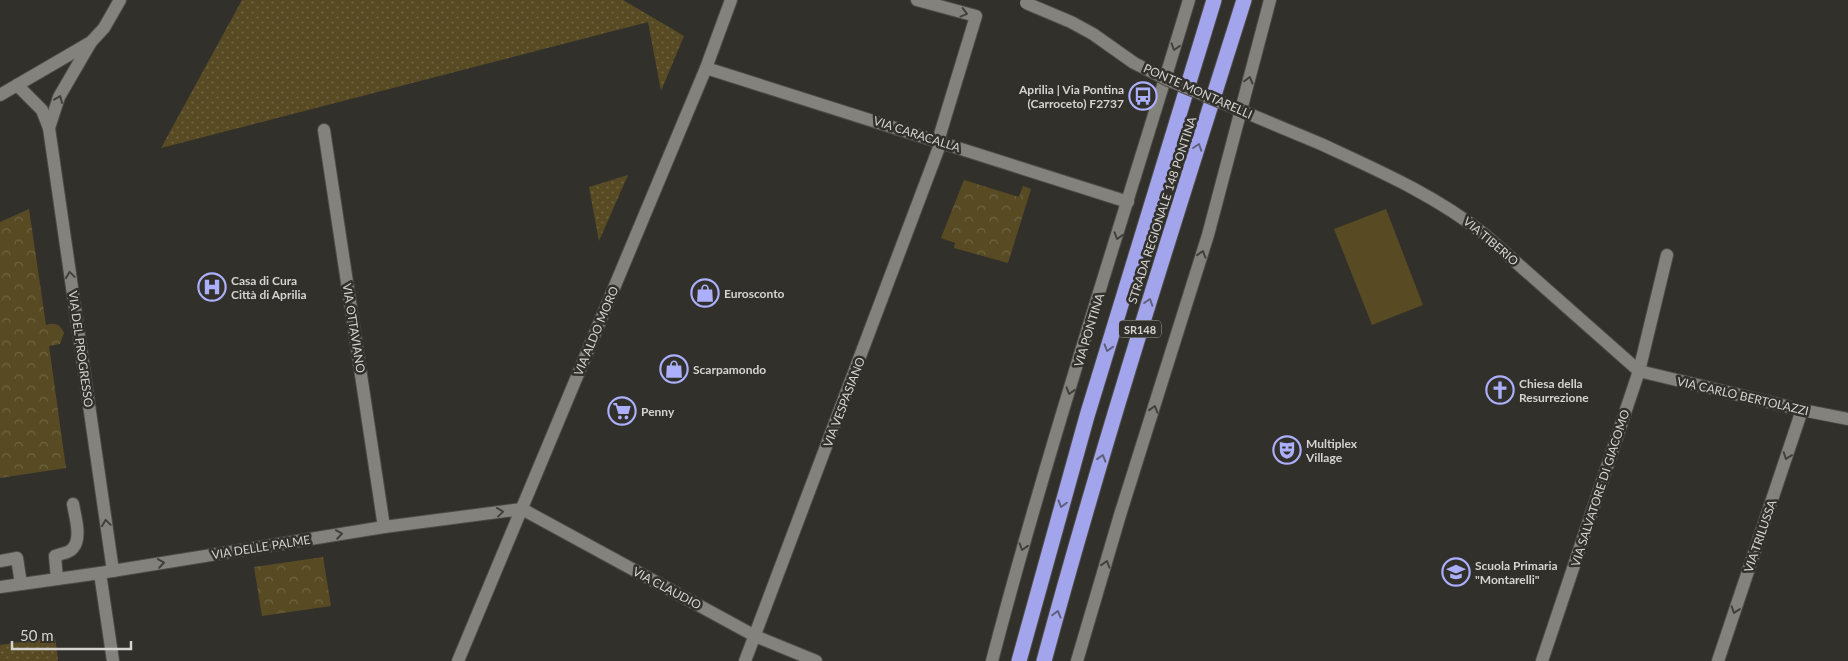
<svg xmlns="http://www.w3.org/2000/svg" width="1848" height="661" viewBox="0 0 1848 661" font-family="Lato,sans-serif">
<defs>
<pattern id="grass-dots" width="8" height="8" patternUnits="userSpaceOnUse" patternTransform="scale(1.25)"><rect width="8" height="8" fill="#584b24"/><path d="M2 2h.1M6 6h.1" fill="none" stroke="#6f6443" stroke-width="1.8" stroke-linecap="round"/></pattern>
<pattern id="forest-crowns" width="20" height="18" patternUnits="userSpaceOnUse" patternTransform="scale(1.25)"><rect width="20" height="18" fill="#584b24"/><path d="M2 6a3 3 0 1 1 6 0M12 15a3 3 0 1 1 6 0" fill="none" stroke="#6f6443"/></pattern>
</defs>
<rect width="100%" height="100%" fill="#31302b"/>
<g fill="url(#grass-dots)">
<polygon points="242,0 623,0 684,36 661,91 648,22 161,148"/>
<polygon points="628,175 599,241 589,187"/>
<polygon points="55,637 58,661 0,661 0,645"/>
</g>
<g fill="url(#forest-crowns)">
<polygon points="964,180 1019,197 1023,186 1031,189 1008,263 954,248 955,243 941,238"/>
<path d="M 29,209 L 46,325 C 54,322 61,324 64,333 L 60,344 L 49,346 L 66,468 L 0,478 L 0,222 Z"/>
<polygon points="323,557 331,606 262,616 254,567"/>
</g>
<polygon fill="#584b24" points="1386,209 1423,305 1372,325 1334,229"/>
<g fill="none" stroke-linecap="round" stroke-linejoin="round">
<g stroke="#4d4c48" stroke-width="14">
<g id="street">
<polyline points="917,0 976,16 938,141"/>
<polyline points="91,42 59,97 49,128 113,571"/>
<polyline points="706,68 1128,202"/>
<polyline points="17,85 42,110 49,128"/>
<polyline points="0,95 91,42 104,28 120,0"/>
<polyline points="324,130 384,527"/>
<path d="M 1321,144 C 1379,171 1433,194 1484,234 L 1639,371 L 1802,410 L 1848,419"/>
<polyline points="0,561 17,558 21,584"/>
<polyline points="100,573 113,661"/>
<path d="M 57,579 L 55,556 C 60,553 69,554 73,548 C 82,538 75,516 73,504"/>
<polyline points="0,587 100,573 384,527 522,509 755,636 816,661"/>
<polyline points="458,661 706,68 731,0"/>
<polyline points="745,661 941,142"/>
<polyline points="1542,661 1639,371 1667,255"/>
<polyline points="1718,661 1802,410"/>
</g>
</g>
<g stroke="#4d4c48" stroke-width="14">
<g id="secondary">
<path d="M 992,661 C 1050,439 1123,220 1189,0"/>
<polyline points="1077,661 1120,515 1208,235 1270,0"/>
</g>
</g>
<g stroke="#4d4c48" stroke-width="17">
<g id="highway">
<polyline points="1019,661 1087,416 1214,0"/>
<path d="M 1044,661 C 1104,439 1175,219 1244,0"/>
</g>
</g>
<use href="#street" stroke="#84827c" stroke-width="12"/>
<use href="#secondary" stroke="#84827c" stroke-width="12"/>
<use href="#highway" stroke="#a2a5ec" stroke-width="15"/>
<g stroke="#4d4c48" stroke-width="14" stroke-linecap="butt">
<polyline id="street-bridge" points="1026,3 1071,22 1093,34 1134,63 1168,80 1321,144"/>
</g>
<use href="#street-bridge" stroke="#84827c" stroke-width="12"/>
</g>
<defs><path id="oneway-chevron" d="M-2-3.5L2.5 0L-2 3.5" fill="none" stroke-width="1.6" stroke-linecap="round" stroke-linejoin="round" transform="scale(1.25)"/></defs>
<g stroke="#42403b">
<use href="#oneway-chevron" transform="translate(964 13) rotate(15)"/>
<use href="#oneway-chevron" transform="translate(1175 47) rotate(107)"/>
<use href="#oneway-chevron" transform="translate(1249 80) rotate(-75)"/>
<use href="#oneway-chevron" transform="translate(59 99) rotate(-67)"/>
<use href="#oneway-chevron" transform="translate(1118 236) rotate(107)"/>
<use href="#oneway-chevron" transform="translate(1202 254) rotate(-73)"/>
<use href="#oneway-chevron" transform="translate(70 275) rotate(-98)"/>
<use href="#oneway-chevron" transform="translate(1070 391) rotate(107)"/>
<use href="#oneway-chevron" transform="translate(1154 409) rotate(-73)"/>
<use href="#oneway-chevron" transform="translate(1787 456) rotate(109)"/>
<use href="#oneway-chevron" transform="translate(500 512) rotate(-7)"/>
<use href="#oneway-chevron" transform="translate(106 523) rotate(-98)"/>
<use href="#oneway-chevron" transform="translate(339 534) rotate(-9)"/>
<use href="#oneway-chevron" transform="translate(1023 547) rotate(107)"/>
<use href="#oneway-chevron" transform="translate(161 563) rotate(-9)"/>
<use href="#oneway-chevron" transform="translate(1106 564) rotate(-73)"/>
<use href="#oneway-chevron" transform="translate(1735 610) rotate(109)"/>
</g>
<g stroke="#5e5f78">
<use href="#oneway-chevron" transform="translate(1198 147) rotate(-72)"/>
<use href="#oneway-chevron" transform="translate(1149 302) rotate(-72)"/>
<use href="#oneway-chevron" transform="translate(1108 348) rotate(107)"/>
<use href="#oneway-chevron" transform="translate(1102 458) rotate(-73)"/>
<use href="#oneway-chevron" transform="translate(1062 504) rotate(106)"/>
<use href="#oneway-chevron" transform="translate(1057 614) rotate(-75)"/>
</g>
<defs>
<g id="bus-ring" transform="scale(1.4375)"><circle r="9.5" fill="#31302b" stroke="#acaffb" stroke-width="1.5"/><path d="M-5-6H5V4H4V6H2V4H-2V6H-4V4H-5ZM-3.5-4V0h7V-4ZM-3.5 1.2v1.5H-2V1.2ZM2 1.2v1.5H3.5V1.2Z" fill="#acaffb"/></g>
<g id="hospital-ring" transform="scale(1.4375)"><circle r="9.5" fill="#31302b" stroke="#acaffb" stroke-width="1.5"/><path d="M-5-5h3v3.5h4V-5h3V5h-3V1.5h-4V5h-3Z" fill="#acaffb"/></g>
<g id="shop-ring" transform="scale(1.4375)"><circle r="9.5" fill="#31302b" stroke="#acaffb" stroke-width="1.5"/><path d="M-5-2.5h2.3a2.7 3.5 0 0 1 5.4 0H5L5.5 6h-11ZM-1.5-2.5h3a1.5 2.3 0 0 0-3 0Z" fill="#acaffb"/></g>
<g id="church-ring" transform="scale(1.4375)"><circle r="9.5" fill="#31302b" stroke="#acaffb" stroke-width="1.5"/><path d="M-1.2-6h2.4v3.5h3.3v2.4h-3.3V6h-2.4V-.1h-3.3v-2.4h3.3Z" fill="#acaffb"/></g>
<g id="supermarket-ring" transform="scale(1.4375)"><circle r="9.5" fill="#31302b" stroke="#acaffb" stroke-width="1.5"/><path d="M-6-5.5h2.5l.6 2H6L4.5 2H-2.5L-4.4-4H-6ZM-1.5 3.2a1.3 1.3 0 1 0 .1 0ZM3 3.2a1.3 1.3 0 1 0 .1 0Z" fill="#acaffb"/></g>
<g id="theatre-ring" transform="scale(1.4375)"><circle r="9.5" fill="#31302b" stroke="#acaffb" stroke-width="1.5"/><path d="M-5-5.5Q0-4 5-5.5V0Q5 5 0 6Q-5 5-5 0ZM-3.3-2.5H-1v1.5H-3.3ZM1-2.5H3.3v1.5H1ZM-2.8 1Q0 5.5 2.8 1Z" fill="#acaffb"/></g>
<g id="school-ring" transform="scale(1.4375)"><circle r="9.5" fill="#31302b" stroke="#acaffb" stroke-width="1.5"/><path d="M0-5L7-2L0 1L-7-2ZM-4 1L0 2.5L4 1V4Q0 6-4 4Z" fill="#acaffb"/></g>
</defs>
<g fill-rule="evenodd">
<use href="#bus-ring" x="1143" y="96"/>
<use href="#hospital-ring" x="212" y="287"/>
<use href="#shop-ring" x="705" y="293"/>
<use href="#shop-ring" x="674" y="369"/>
<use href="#church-ring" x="1500" y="390"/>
<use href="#supermarket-ring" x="622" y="411"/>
<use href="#theatre-ring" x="1287" y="450"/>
<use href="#school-ring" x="1456" y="572"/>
</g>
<g text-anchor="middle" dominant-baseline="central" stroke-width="5" stroke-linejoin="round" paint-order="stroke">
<rect fill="#31302b" stroke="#a3a29e" stroke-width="1" x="1119" y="320.5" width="42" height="17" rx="4"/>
<g font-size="11" font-weight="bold" fill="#d4d3cf">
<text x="1140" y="329">SR148</text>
</g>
<g font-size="12" font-weight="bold" fill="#d4d3cf" stroke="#31302b" text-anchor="start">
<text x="1124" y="89" text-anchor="end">Aprilia | Via Pontina<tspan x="1124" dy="14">(Carroceto) F2737</tspan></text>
<text x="231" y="280">Casa di Cura<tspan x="231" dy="14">Città di Aprilia</tspan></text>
<text x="724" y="293">Eurosconto</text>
<text x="693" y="369">Scarpamondo</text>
<text x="1519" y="383">Chiesa della<tspan x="1519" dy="14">Resurrezione</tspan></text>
<text x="641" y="411">Penny</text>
<text x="1306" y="443">Multiplex<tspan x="1306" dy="14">Village</tspan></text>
<text x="1475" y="565">Scuola Primaria<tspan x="1475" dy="14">"Montarelli"</tspan></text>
</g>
<g font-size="12" fill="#d4d3cf" stroke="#31302b">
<text transform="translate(1198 91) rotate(24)">PONTE MONTARELLI</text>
<text transform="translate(917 134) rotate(18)">VIA CARACALLA</text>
<text transform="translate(1162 210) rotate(-72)">STRADA REGIONALE 148 PONTINA</text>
<text transform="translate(1491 241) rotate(40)">VIA TIBERIO</text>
<text transform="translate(354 328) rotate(81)">VIA OTTAVIANO</text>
<text transform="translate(1089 330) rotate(-73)">VIA PONTINA</text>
<text transform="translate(596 331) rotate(-67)">VIA ALDO MORO</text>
<text transform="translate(81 349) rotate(82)">VIA DEL PROGRESSO</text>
<text transform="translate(1743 396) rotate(13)">VIA CARLO BERTOLAZZI</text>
<text transform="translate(844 402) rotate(-69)">VIA VESPASIANO</text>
<text transform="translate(1600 488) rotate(-72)">VIA SALVATORE DI GIACOMO</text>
<text transform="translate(1760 536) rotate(-71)">VIA TRILUSSA</text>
<text transform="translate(261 547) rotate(-9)">VIA DELLE PALME</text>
<text transform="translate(667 588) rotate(28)">VIA CLAUDIO</text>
</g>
</g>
<path d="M12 641v8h119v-8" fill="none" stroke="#d4d3cf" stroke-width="2.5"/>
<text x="20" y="641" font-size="15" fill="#d4d3cf" stroke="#31302b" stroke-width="4" paint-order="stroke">50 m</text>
</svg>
